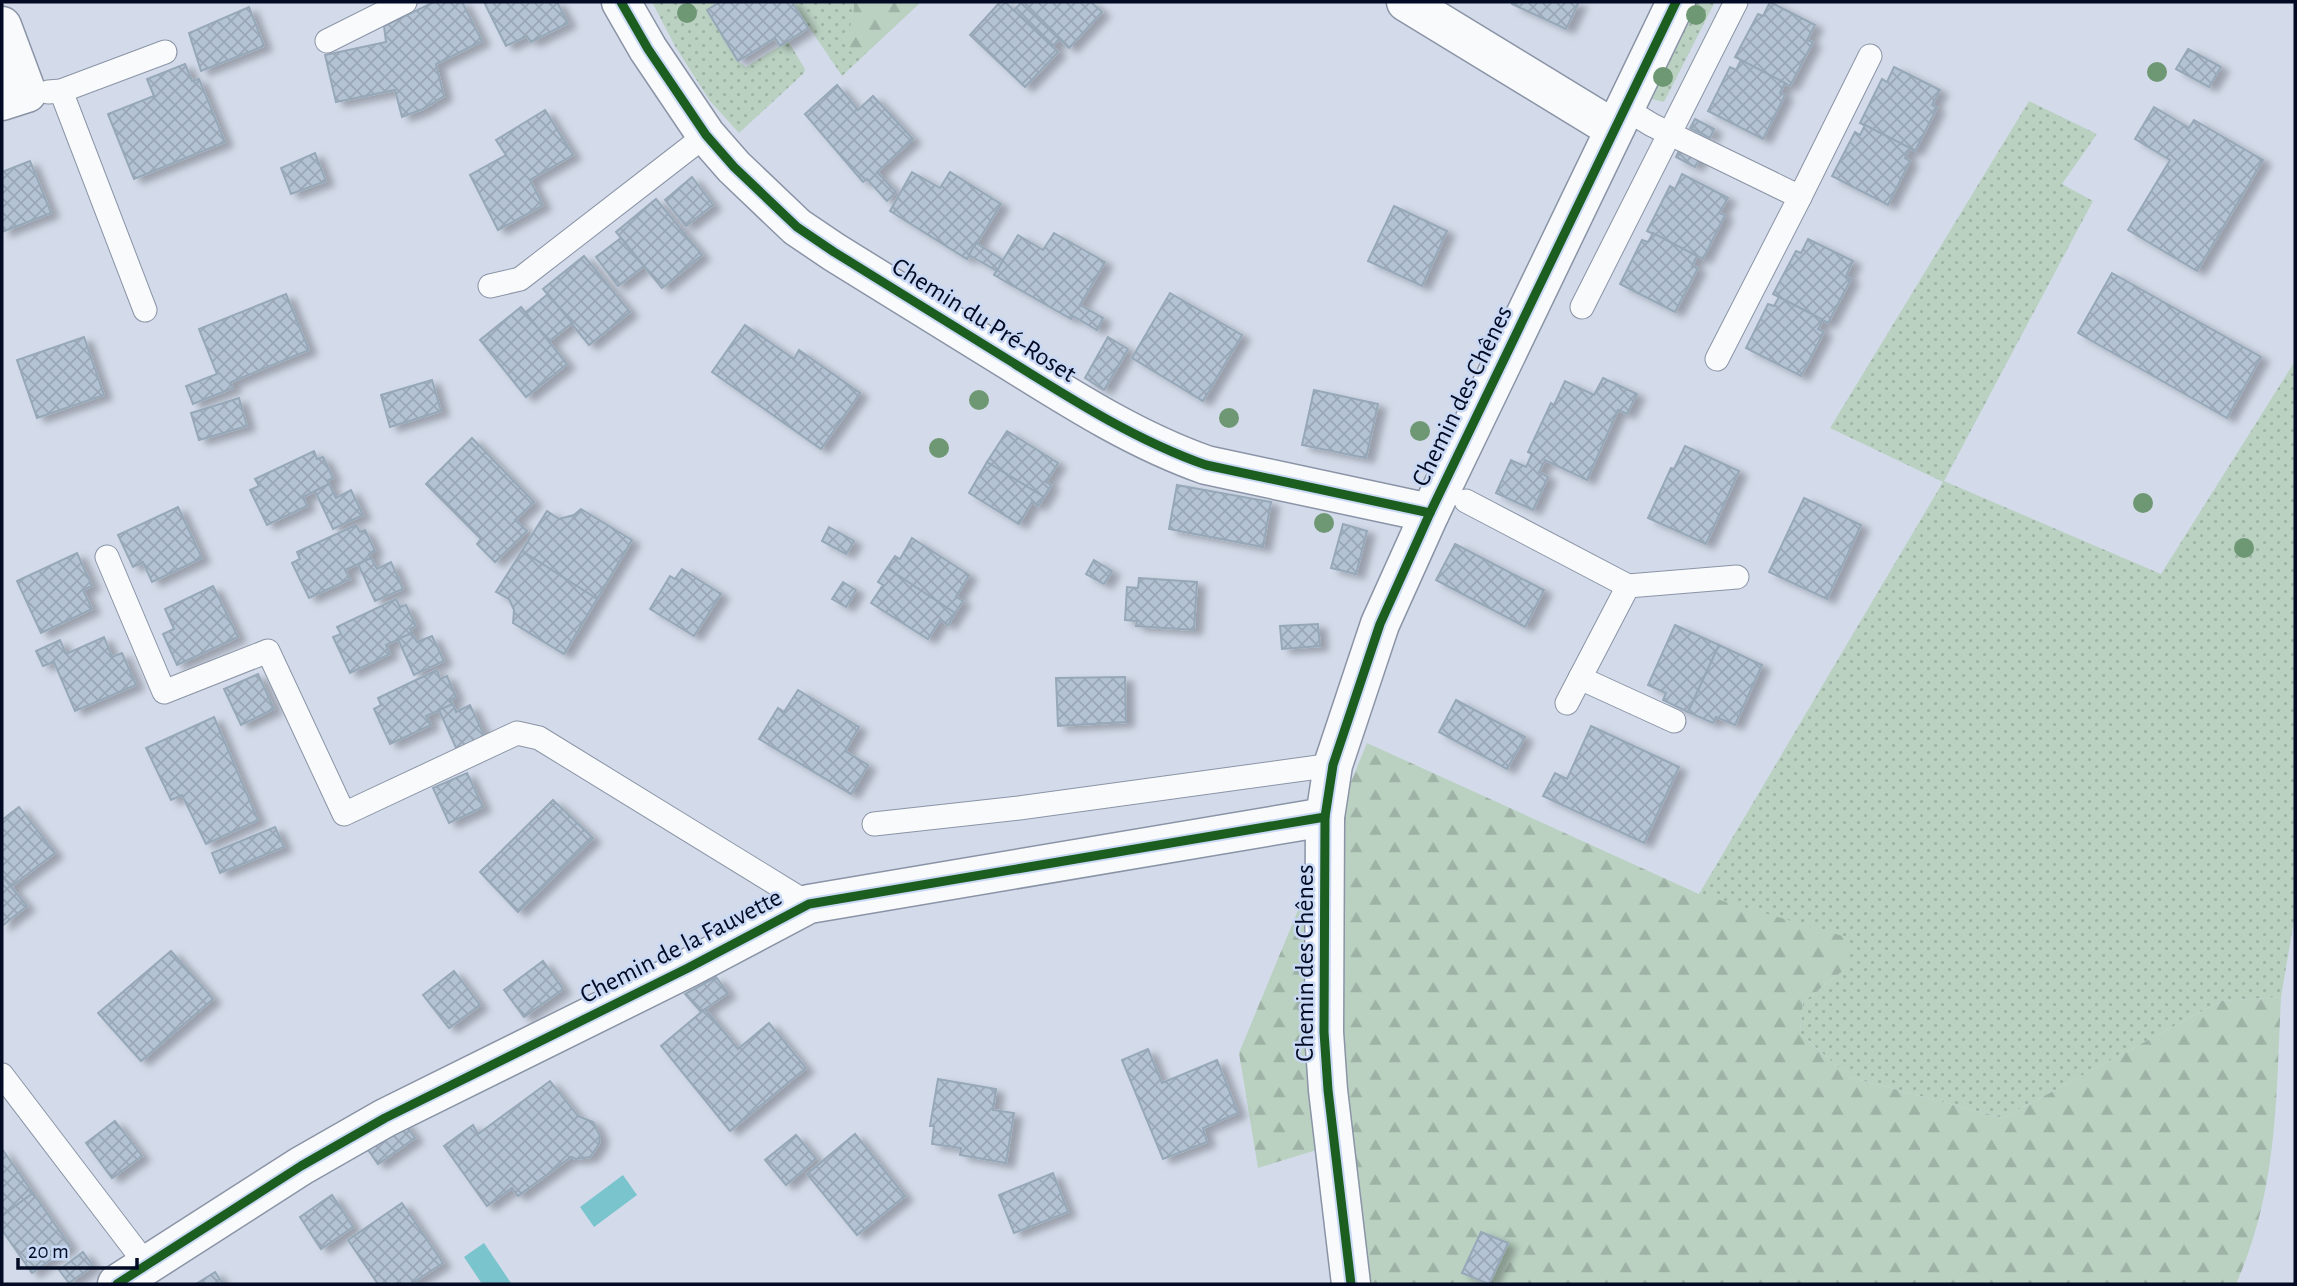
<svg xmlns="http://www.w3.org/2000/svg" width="2297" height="1286" viewBox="0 0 2297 1286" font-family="'Alegreya Sans',sans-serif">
<defs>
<pattern id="grass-dots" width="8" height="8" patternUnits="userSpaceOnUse" patternTransform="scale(1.75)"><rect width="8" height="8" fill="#bad1c2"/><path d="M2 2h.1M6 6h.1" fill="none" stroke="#9eb2a6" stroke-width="1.8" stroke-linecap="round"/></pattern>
<pattern id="forest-firs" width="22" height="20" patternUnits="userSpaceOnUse" patternTransform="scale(1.75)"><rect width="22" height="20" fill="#bad1c2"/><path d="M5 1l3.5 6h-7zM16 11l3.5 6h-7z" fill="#9eb2a6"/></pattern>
<pattern id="building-cross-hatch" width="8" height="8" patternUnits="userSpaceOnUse" patternTransform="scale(1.75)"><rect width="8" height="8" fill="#b4c3d3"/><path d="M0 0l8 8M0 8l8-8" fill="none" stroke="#99a6b5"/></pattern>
<filter id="shadow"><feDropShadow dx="8" dy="4.5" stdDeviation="3.5" flood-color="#0004"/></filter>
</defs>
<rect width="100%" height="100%" fill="#d3dbea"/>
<g fill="url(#grass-dots)">
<polygon points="652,2 720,2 707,10 738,61 746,67 788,41 805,69 804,73 739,133 710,101 675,46"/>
<polygon points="792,2 921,2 842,76"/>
<polygon points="1694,2 1715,2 1664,102 1652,99 1651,86"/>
<polygon points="2029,101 2097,134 2062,184 2093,201 1944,481 2161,574 2295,361 2295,915 2281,997 2221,1001 2003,1118 1849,1077 1800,1033 1803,1002 1849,966 1699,894 1943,482 1830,428"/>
</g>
<g fill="url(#forest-firs)">
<path d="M 854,2 L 921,2 L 860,58 L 847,49 C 846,32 855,19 854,2 Z"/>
<path d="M 1367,743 L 1699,894 L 1846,937 L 1849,966 L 1803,1002 L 1800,1033 L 1849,1077 L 2003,1118 L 2221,1001 L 2281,997 C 2276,1098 2278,1190 2236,1284 L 1334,1284 L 1320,1149 L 1258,1168 L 1239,1053 Z"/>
</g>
<g fill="#79c4cd">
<polygon points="623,1175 637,1195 594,1227 580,1207"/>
<polygon points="484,1243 511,1283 509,1284 482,1284 464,1257"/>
</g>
<g fill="url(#building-cross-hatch)" stroke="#96a8b8" stroke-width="2" filter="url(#shadow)">
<polygon points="434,2 462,2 482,41 436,64 444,96 423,109 402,117 395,90 336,102 325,55 386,42 384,26"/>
<polygon points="484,2 557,2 568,23 531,42 527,36 506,46"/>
<polygon points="720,2 792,2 808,28 780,46 775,38 738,61 707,10"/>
<polygon points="1000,2 1005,2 1058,52 1025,87 970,35"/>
<polygon points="1020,2 1091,2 1102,12 1069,48"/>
<polygon points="1513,2 1579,2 1566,29 1512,4"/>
<polygon points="1770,2 1815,25 1807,40 1813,42 1790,86 1735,57 1758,14 1763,16"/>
<polygon points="1021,3 1059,39 1053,46 1014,10"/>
<polygon points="249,7 264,46 201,71 189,33"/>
<polygon points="2188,49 2221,67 2209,87 2176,69"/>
<polygon points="1741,60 1785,83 1780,93 1785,95 1763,139 1708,111 1730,67 1736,70"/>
<polygon points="185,64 192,81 199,79 225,142 134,179 108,114 154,96 147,79"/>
<polygon points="1894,67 1940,90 1932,105 1937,108 1915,151 1860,123 1882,79 1887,82"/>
<polygon points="837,85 858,110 873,96 913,139 877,172 896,192 887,201 867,179 863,182 805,114"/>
<polygon points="2154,107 2189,128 2194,120 2263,160 2197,271 2128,230 2170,160 2135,139"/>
<polygon points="545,110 573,155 530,180 543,205 498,230 470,175 506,155 496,140"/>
<polygon points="1695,119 1714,129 1710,138 1690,128"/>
<polygon points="1865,125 1910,148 1905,158 1910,161 1888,205 1832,176 1855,132 1860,135"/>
<polygon points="1681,146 1701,156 1695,167 1676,157"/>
<polygon points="315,153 326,181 291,194 281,168"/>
<polygon points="30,161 51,213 2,232 2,172"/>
<polygon points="912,172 940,188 950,172 1001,204 967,259 890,211"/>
<polygon points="1682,174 1728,198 1719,213 1725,215 1703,259 1647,231 1670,186 1675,189"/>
<polygon points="692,177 713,205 686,226 665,200"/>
<polygon points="656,199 702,255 662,288 616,232"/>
<polygon points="1394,206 1447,231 1422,286 1368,261"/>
<polygon points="1054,233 1105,262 1080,305 1103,318 1097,330 1073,316 1071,319 994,275 1018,235 1043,250"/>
<polygon points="1653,233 1697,256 1692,266 1698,268 1675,312 1620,284 1642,240 1648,242"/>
<polygon points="621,238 644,266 618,286 596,257"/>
<polygon points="1808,239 1853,261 1846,276 1851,279 1828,323 1773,294 1796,251 1801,253"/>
<polygon points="976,243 1003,260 997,271 969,255"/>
<polygon points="584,256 630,312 589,345 543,289"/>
<polygon points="2112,273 2261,357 2227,418 2078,333"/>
<polygon points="1170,293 1242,335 1203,401 1132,358"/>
<polygon points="286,294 309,350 231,382 233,388 193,404 186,386 217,374 199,329"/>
<polygon points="548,294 572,323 548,342 525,313"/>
<polygon points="1779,297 1823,320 1818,329 1824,332 1801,376 1746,348 1768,304 1774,306"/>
<polygon points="521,307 567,364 526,397 480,340"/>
<polygon points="745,325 794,359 799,350 860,393 821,449 712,372"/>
<polygon points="84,337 104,395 37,418 17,360"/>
<polygon points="1108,337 1128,349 1104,390 1085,378"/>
<polygon points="1603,378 1637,394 1627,414 1618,410 1587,480 1545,460 1539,472 1548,477 1533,510 1496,493 1511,460 1526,467 1532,454 1528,452 1551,403 1554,405 1565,381 1594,395"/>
<polygon points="432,380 441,411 390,427 381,395"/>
<polygon points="1314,390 1378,404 1366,458 1302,445"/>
<polygon points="239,398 247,426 199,440 191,413"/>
<polygon points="1007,431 1058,463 1046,482 1051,485 1044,497 987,462"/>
<polygon points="472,438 534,502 515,520 527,531 495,562 477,544 481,539 426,484"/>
<polygon points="1685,446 1739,471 1706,544 1648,518 1671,468 1674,469"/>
<polygon points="314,451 317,459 323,457 333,478 327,481 329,484 303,497 307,506 267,525 250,490 259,486 255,479"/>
<polygon points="987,462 1044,497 1038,506 1032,502 1019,524 969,493"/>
<polygon points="329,484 336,498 351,490 363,515 333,529 315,491"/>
<polygon points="1177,485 1271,502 1263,547 1169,529"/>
<polygon points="1804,498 1861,525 1827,599 1769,572"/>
<polygon points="178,507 202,558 152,582 143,562 133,567 118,535"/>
<polygon points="581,509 632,540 597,599 522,551 547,511 559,519 574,515"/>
<polygon points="1343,524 1367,531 1356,574 1331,568"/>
<polygon points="356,525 360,532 365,530 375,551 369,554 371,558 345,570 350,579 309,598 292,563 300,559 297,552"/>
<polygon points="829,527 854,541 846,554 822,541"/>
<polygon points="912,538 969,575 956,597 963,601 955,613 887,568 895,556 900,559"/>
<polygon points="1455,544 1544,590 1525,627 1436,580"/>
<polygon points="522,551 597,599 564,654 513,623 514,610 509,599 496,592"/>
<polygon points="77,553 92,586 83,590 92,609 41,633 17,581"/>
<polygon points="371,558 377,569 391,562 403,589 375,601 358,564"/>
<polygon points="1094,560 1112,571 1104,584 1086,574"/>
<polygon points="887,568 955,613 948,625 940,620 928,639 871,603 883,585 878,582"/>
<polygon points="682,569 721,594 694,636 650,609 670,576 675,579"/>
<polygon points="1139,578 1197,582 1194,630 1136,626 1137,621 1125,620 1127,587 1138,588"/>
<polygon points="843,582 856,590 846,607 832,599"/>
<polygon points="213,586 238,637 177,665 163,634 174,629 165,609"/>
<polygon points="396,599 400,607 406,605 416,626 410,629 412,633 386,645 390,654 350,673 333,637 341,634 337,627"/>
<polygon points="1318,624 1320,646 1282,649 1280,626"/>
<polygon points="1675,625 1719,645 1688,712 1663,700 1666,693 1648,685"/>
<polygon points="412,633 417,642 432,636 444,661 414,675 398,639"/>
<polygon points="104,637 112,657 122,653 136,685 75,711 54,662 43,666 36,651 60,640 66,654"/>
<polygon points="1719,645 1762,665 1735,725 1716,717 1713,723 1688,712"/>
<polygon points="437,670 440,679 447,676 456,697 450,700 453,704 426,716 431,725 390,744 374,709 381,705 378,698"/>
<polygon points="258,674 274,709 241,725 224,689"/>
<polygon points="1125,677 1126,722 1058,726 1056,678"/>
<polygon points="798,690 859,727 845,751 868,765 851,794 759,739 778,708 784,712"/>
<polygon points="1456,700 1525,737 1507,769 1439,732"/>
<polygon points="453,704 456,712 470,705 485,737 457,750 439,710"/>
<polygon points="214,717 258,820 206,844 182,795 171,800 146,748"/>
<polygon points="1591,726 1679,767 1644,843 1543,796 1555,773 1567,779"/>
<polygon points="467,773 483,807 449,823 433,788"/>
<polygon points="553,800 593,838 518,912 480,872"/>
<polygon points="19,807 55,853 12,886 2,876 2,820"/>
<polygon points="275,827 284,847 220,873 212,853"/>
<polygon points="2,876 27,906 2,926"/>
<polygon points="171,951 213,999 141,1061 98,1013"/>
<polygon points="543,961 563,989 524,1017 504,990"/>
<polygon points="454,971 480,1005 449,1028 423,995"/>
<polygon points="716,977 728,993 701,1012 685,994"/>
<polygon points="705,1009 738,1049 769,1023 806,1068 730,1131 661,1046"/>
<polygon points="1148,1049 1162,1083 1217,1060 1238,1113 1203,1128 1207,1142 1163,1159 1122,1060"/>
<polygon points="938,1079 996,1089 993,1110 1014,1113 1006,1163 960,1155 961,1148 932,1144 934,1126 930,1126"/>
<polygon points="550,1081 578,1116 593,1122 600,1136 599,1144 590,1157 576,1159 571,1157 518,1196 512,1188 487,1206 444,1146 473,1125 478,1134"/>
<polygon points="115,1121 142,1156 112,1178 86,1143"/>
<polygon points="403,1121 415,1138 378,1164 364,1144"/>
<polygon points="855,1134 905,1196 857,1235 807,1174"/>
<polygon points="796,1135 816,1159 786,1185 765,1160"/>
<polygon points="2,1149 33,1193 2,1216"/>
<polygon points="1053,1173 1068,1212 1014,1233 999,1195"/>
<polygon points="33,1193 70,1246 32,1273 2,1230 2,1216"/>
<polygon points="332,1195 353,1227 321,1249 300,1217"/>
<polygon points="402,1203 443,1263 411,1284 378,1284 348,1240"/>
<polygon points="1481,1232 1508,1243 1489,1284 1462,1273"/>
<polygon points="83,1252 93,1266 69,1283 59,1270"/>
<polygon points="215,1272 223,1284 196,1284"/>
</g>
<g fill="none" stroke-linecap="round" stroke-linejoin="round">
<g stroke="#8a94a6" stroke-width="25">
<g id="service">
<polyline points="327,41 405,2"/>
<polyline points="61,91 145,310"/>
<polyline points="48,92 61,91 165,52"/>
<polyline points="1624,108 1652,125 1800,197 1717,359"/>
<polyline points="1800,197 1870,56"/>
<polyline points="490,286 520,279 706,135"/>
<polyline points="1582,307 1736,2"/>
<polyline points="1466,501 1628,586 1737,577"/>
<polyline points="107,557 164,692 268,651 344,814 517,733 539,738 809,904"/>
<polyline points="1580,678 1674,721"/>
<polyline points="1567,703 1628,586"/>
<polyline points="874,824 1019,808 1333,765"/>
<polyline points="2,1075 146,1264"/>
</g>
</g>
<g stroke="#8a94a6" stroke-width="41">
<g id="minor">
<path d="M 621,2 L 648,49 L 706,135 L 734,167 L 797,227 L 834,252 C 892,288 950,324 1007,359 C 1071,399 1135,440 1206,465 L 1430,513"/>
<polyline points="1406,2 1614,129"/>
<polyline points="2,26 27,93 2,101"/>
<polyline points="117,1284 301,1166 385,1118 688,968 809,904 1325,817"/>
<polyline points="1351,1284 1328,1090 1324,1032 1325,817 1333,765 1380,624 1430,513 1676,2"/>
</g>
</g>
<use href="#service" stroke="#f8fafc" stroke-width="23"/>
<use href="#minor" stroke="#f8fafc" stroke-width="38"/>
<g stroke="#c9d8f4" stroke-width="13">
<g id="cycleway">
<path d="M 621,2 L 648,49 L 706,135 L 734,167 L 797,227 L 834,252 C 892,288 950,324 1007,359 C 1071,399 1135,440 1206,465 L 1430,513"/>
<polyline points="117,1284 301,1166 385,1118 688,968 809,904 1325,817"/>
<polyline points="1351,1284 1328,1090 1324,1032 1325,817 1333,765 1380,624 1430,513 1676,2"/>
</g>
</g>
<use href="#cycleway" stroke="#1b5e20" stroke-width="9"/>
</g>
<g fill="#6e9774">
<circle cx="687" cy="13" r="10"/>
<circle cx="1696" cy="15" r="10"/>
<circle cx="2157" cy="72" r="10"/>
<circle cx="1663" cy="77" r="10"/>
<circle cx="979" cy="400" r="10"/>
<circle cx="1229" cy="418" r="10"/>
<circle cx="1420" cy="431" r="10"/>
<circle cx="939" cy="448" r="10"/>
<circle cx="2143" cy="503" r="10"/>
<circle cx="1324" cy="523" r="10"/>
<circle cx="2244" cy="548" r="10"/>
</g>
<g text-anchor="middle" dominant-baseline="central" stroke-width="5" stroke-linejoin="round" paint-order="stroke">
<g font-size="26" fill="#020b23" stroke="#c9d8f4">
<text transform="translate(984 320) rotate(32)">Chemin du Pré-Roset</text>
<text transform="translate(1462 396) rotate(-64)">Chemin des Chênes</text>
<text transform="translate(681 946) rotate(-27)">Chemin de la Fauvette</text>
<text transform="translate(1305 963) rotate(-90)">Chemin des Chênes</text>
</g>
</g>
<rect width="2297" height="1286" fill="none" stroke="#020b23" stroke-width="7"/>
<path d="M18 1258v10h119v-10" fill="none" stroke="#020b23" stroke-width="3.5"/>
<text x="28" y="1258" font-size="21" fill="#020b23" stroke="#c9d8f4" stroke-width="5" paint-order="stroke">20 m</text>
</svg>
